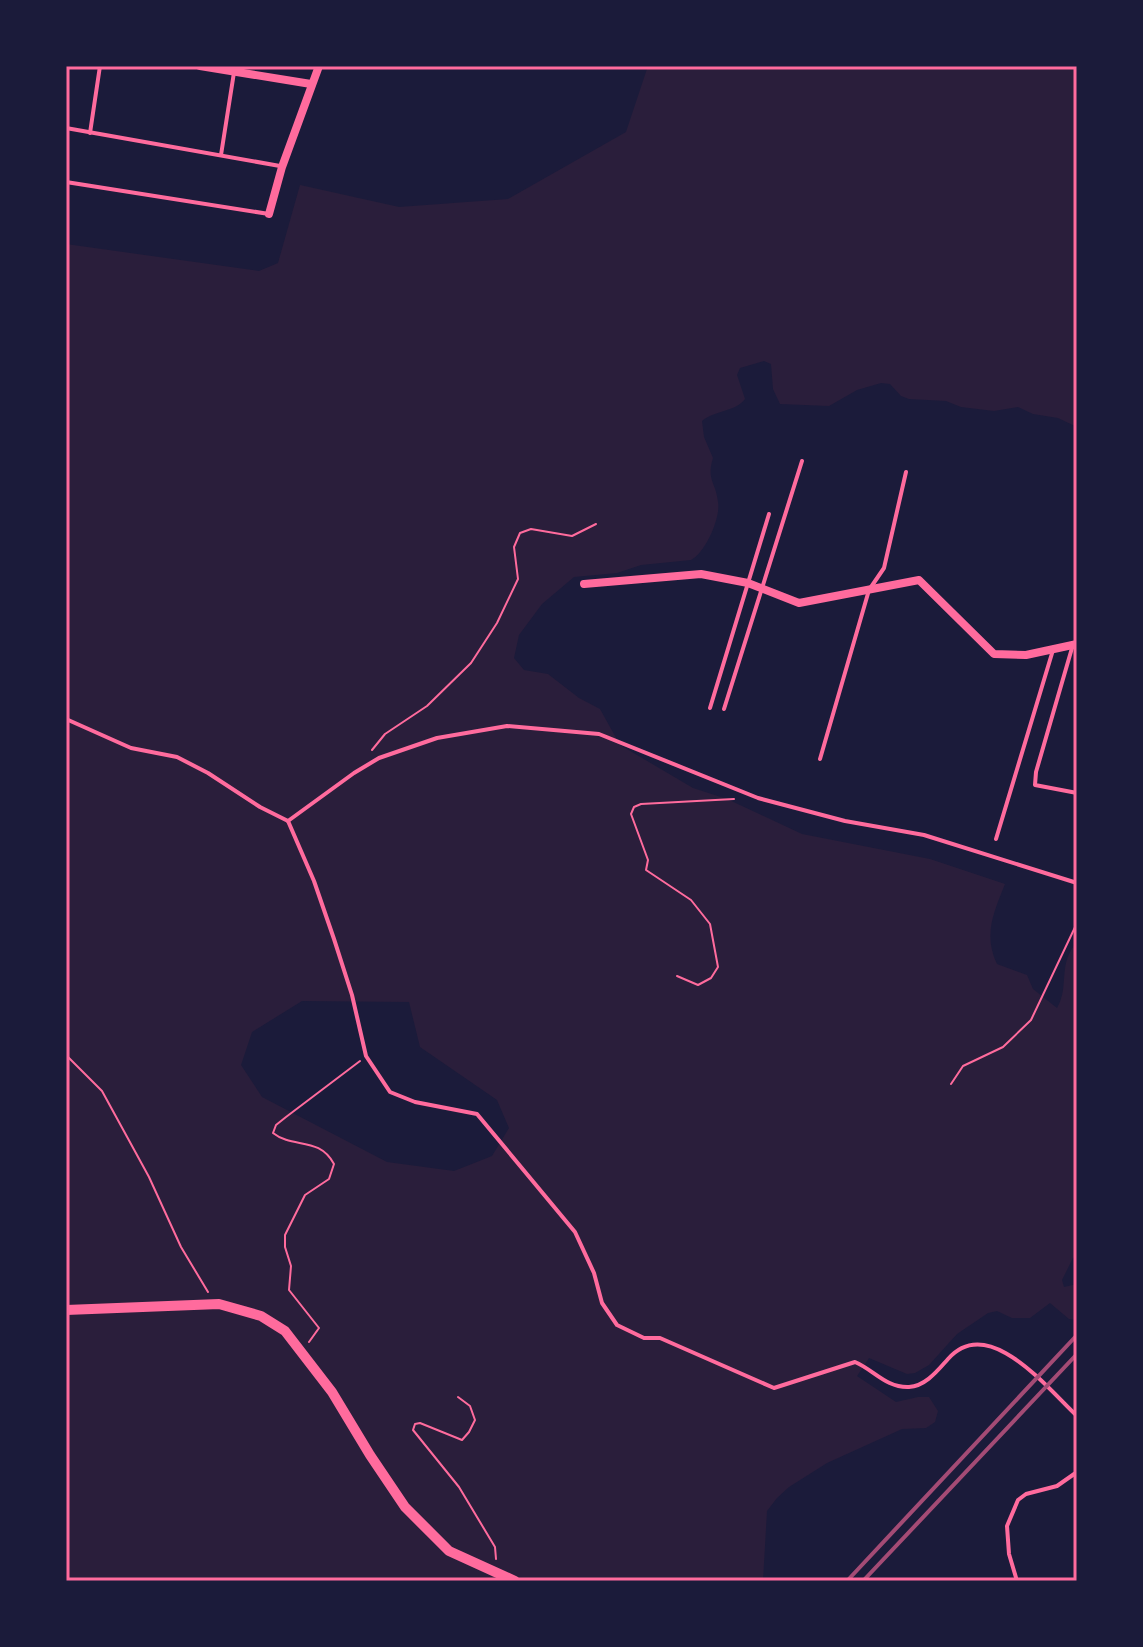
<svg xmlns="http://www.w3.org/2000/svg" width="1143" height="1647" viewBox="0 0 1143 1647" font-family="Lato,sans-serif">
<rect width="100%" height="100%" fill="#1b1b3a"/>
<path fill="#2a1e3b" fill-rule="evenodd" d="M 648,66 L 1077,66 L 1077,427 L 1058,418 L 1033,414 L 1018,407 L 994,411 L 961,407 L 946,401 L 909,399 L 901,396 L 890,384 L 881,383 L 857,390 L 829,406 L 780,404 L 773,389 L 771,364 L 764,361 L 740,368 L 737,375 L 745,399 C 735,412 715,410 702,421 L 704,437 L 713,458 C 706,480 716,482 718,502 C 721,518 705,553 691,560 L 641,565 L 617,573 L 574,577 L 542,604 L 519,635 L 514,658 L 524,670 L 548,674 L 579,698 L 600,709 L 620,745 L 693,788 L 727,799 L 802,834 L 930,859 L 1005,884 C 994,912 983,934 997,964 L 1027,975 L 1033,989 L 1057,1008 C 1070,986 1057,964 1077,942 L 1077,1256 L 1073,1258 L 1062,1280 L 1064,1287 L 1077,1284 L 1077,1320 L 1069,1319 L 1050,1303 L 1030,1318 L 1012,1318 L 997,1311 L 988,1313 L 957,1334 L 929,1365 L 915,1373 L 907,1374 L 869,1358 L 857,1376 L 896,1402 L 918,1397 L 929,1397 L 938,1411 L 935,1422 L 926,1428 L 902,1429 L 827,1463 L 789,1487 L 777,1498 L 767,1511 L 763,1581 L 66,1581 L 66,244 L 259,271 L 278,263 L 300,185 L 399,207 L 508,199 L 626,132 ZM 302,1001 L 409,1002 L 420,1047 L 497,1100 L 509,1128 L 492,1156 L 454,1171 L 387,1162 L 262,1097 L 241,1065 L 252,1032 Z"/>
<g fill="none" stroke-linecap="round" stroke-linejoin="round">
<g stroke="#ff6b9d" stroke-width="2">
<polyline points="372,750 385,734 427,706 471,663 497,623 518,579 514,547 520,533 531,529 572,536 596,524"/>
<polyline points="677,976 698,985 711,978 718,967 710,924 691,900 646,870 648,860 631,814 634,807 641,804 734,799"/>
<polyline points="66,1055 102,1091 149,1177 181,1247 208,1292"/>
<polyline points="951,1084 963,1066 1003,1047 1031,1020 1077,923"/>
<path d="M 309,1342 L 319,1328 L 289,1290 L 291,1266 L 285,1247 L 285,1235 L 305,1195 L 329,1179 L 334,1164 C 319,1136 293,1149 273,1133 L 276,1125 L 286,1117 L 360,1061"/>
<polyline points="458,1397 470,1406 475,1420 469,1432 462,1440 420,1423 415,1424 413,1430 459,1487 495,1547 496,1559"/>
</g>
<g stroke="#ff6b9d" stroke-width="4">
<polyline points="66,128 280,166"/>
<polyline points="90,133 100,66"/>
<polyline points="221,155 235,66"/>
<polyline points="66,182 269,214"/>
<polyline points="1072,648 1036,772 1035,785 1077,793"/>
<polyline points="710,708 769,514"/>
<polyline points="724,709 802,461"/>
<path d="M 66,719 L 131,748 L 177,757 L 208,773 L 260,807 L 288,821 L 314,881 L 334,939 L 352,995 L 366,1056 L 390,1092 L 415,1102 L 477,1114 L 575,1232 L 594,1273 L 602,1303 L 617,1325 L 644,1338 L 660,1338 L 774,1388 L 855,1362 C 874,1370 886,1388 909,1387 C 926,1386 938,1370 948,1359 C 988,1313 1047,1388 1077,1416"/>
<polyline points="820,759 869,590 884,568 906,472"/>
<polyline points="288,821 354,773 379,758 437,738 507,726 599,734 758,798 845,821 924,835 1077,883"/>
<polyline points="996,839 1053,650"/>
<polyline points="1017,1581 1009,1554 1007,1526 1018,1500 1026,1494 1057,1486 1077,1472"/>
</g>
<g stroke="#ff6b9d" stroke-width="8">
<polyline points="200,66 311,84"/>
<polyline points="269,214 282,167 319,66"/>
<polyline points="584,584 701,574 748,583 799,603 919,580 994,654 1026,655 1077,644"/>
</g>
<polyline stroke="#ff6b9d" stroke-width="10" points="66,1310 219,1304 261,1316 285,1331 332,1392 370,1455 405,1507 449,1551 515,1581"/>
<g stroke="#a44b75" stroke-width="4">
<polyline points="847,1581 1077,1335"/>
<polyline points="863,1581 1077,1354"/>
</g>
</g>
<rect width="1143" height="1647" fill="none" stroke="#1b1b3a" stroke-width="136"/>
<rect x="68" y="68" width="1007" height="1511" fill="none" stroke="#ff6b9d" stroke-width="3"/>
</svg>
